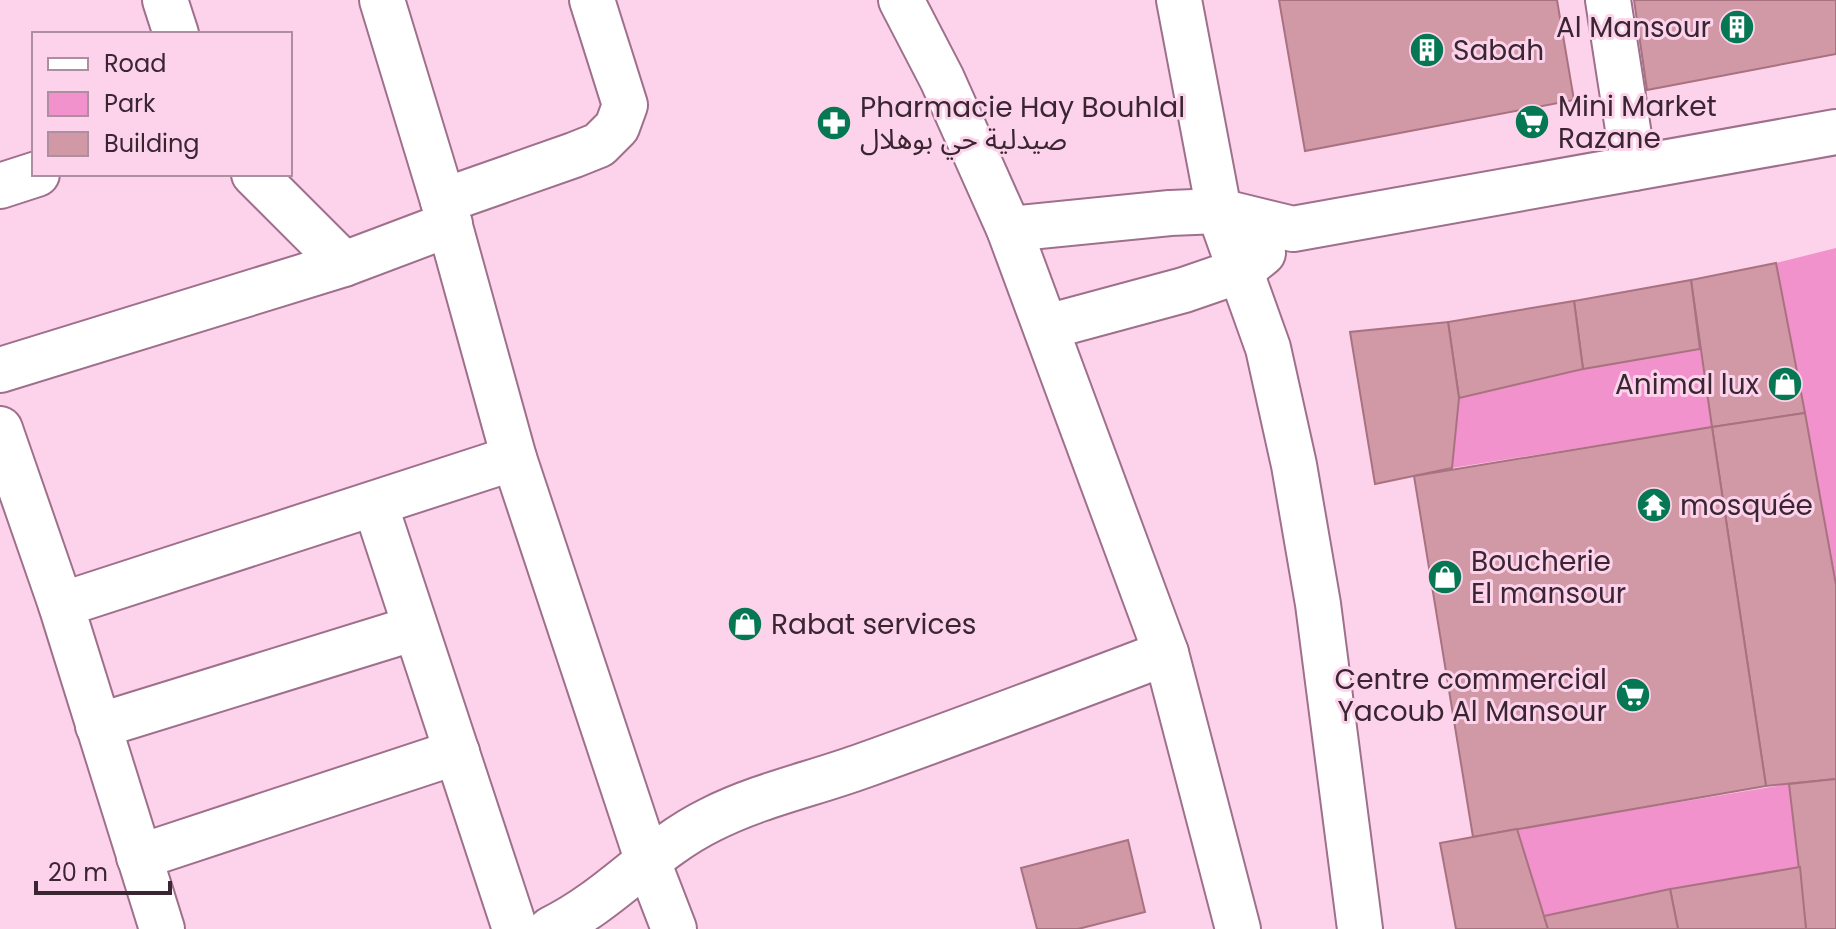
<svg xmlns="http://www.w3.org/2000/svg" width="1836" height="929" viewBox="0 0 1836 929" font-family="Poppins,'Noto Sans Arabic',sans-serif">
<rect width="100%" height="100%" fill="#fdd3eb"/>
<g fill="#f292cd">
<polygon points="1836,248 1836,585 1776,263"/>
<polygon points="1700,349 1712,427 1452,468 1459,398 1583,369"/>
<polygon points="1789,784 1800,867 1544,916 1517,829"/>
</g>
<g fill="#d198a6" stroke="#a97280" stroke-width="2">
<polygon points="1279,0 1557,0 1574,100 1305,151"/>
<polygon points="1634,0 1836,0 1836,54 1647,90"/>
<polygon points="1776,263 1805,413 1712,427 1691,280"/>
<polygon points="1691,280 1700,349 1583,369 1574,301"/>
<polygon points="1574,301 1583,369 1459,398 1448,322"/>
<polygon points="1448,322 1459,398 1452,468 1375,484 1350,332"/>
<polygon points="1805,413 1836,585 1836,779 1766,786 1712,427"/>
<polygon points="1712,427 1766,786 1473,837 1414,476"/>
<polygon points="1836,779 1836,929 1806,929 1789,784"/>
<polygon points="1517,829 1548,929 1456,929 1440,843"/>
<polygon points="1128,840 1145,912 1078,929 1037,929 1021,868"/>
<polygon points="1800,867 1806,929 1678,929 1670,889"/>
<polygon points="1670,889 1678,929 1548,929 1544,916"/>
</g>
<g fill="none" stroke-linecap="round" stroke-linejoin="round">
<g stroke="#9f708c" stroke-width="48">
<g id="minor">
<polyline points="165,0 176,34"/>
<polyline points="382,0 443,201 514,458 647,859 674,929"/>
<polyline points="1179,0 1219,211 1268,348 1294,465 1318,604 1360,929"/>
<polyline points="1608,0 1634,168"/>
<polyline points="254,174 344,264"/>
<polyline points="0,186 37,174"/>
<polyline points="443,201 574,155 599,145 617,127 625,105 592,0"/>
<polyline points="1009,229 1170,213 1219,211 1293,229 1836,132"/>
<polyline points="1047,327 1184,290 1242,270 1263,253"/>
<polyline points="0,370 344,264 450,224"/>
<polyline points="0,429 61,605"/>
<polyline points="375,504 515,929"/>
<polyline points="98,726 415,628"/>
<polyline points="139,857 457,752"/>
<polyline points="162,929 61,605 514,458"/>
<path d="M 551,929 C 611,900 651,849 710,820 C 759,795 813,784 865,765 C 966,729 1066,691 1166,653"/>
</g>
</g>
<g stroke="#9f708c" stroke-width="48">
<polyline id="secondary" points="901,0 942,79 1009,229 1166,653 1238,929"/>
</g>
<use href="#minor" stroke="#fff" stroke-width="44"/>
<use href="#secondary" stroke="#fff" stroke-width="44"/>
</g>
<defs>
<g id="building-disc" transform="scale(1.8)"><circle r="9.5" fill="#057752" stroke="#fdd3eb"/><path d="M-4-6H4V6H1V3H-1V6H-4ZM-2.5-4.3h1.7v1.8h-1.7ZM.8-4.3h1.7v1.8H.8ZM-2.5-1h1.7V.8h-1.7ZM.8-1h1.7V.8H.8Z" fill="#fff"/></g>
<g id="supermarket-disc" transform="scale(1.8)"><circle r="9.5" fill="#057752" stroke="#fdd3eb"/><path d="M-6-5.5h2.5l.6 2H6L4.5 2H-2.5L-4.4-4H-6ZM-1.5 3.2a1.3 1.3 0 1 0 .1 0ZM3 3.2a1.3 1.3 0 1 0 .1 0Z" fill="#fff"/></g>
<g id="pharmacy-disc" transform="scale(1.8)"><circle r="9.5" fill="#057752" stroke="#fdd3eb"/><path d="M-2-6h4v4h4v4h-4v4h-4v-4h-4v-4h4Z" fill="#fff"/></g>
<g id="shop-disc" transform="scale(1.8)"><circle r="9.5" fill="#057752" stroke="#fdd3eb"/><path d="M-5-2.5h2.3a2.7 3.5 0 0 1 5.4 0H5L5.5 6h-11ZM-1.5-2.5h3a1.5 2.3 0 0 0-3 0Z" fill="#fff"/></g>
<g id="temple-disc" transform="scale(1.8)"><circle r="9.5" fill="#057752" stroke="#fdd3eb"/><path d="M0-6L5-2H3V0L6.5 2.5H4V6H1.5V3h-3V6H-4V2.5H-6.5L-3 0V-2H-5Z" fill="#fff"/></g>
</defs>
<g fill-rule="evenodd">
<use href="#building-disc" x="1737" y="27"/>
<use href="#building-disc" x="1427" y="50"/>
<use href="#supermarket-disc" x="1532" y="122"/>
<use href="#pharmacy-disc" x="834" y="123"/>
<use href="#shop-disc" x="1785" y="384"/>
<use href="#temple-disc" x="1654" y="505"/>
<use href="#shop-disc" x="1445" y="577"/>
<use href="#shop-disc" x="745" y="624"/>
<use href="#supermarket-disc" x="1633" y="695"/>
</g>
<g text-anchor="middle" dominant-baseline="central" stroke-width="6" stroke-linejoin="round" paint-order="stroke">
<g font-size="28" fill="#3a2632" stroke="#fdd3eb" text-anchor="start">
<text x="1711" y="27" text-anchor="end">Al Mansour</text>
<text x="1453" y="50">Sabah</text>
<text x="1558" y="106">Mini Market<tspan x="1558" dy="32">Razane</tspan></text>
<text x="860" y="107">Pharmacie Hay Bouhlal<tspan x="860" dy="32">صيدلية حي بوهلال</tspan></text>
<text x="1759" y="384" text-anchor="end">Animal lux</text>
<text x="1680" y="505">mosquée</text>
<text x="1471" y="561">Boucherie<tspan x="1471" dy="32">El mansour</tspan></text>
<text x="771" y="624">Rabat services</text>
<text x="1607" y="679" text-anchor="end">Centre commercial<tspan x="1607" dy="32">Yacoub Al Mansour</tspan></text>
</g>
</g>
<rect x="32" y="32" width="260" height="144" fill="#fdd3eb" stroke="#af8ea1" stroke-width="2"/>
<rect x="48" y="58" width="40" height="12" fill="#ffffff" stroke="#af8ea1" stroke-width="2"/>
<text x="104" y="72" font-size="24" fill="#3a2632">Road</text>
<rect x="48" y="92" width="40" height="24" fill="#f292cd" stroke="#af8ea1" stroke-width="2"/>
<text x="104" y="112" font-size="24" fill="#3a2632">Park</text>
<rect x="48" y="132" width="40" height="24" fill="#d198a6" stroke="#af8ea1" stroke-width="2"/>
<text x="104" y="152" font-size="24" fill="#3a2632">Building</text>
<path d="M36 881v12h134v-12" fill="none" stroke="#3a2632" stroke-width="4"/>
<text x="48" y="881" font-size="24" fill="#3a2632" stroke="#fdd3eb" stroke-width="6" paint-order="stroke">20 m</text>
</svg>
